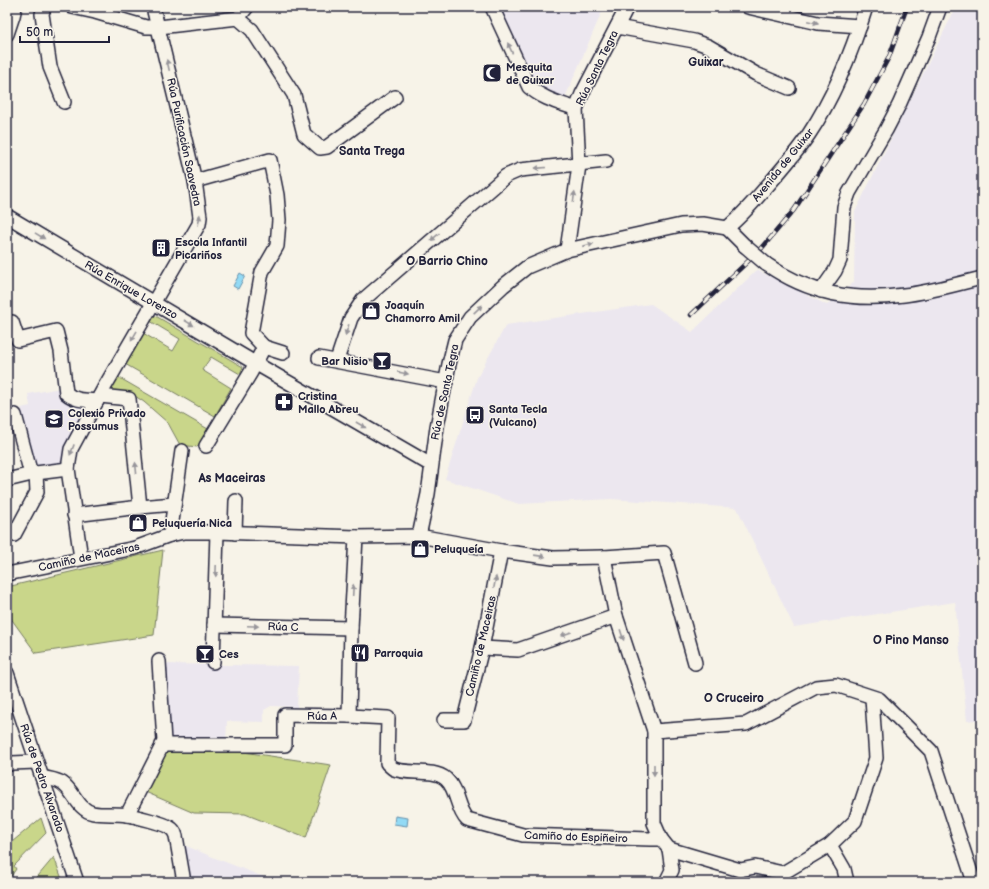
<svg xmlns="http://www.w3.org/2000/svg" width="989" height="889" viewBox="0 0 989 889" font-family="'Balsamiq Sans',sans-serif">
<rect width="100%" height="100%" fill="#f7f3e8"/>
<filter id="ink" filterUnits="userSpaceOnUse"><feTurbulence type="fractalNoise" baseFrequency=".025" numOctaves="2"/><feDisplacementMap in="SourceGraphic" scale="8" xChannelSelector="R" yChannelSelector="G"/><feConvolveMatrix kernelMatrix="1 2 1 2 8 2 1 2 1" color-interpolation-filters="sRGB"/></filter>
<g filter="url(#ink)">
<g fill="#ece7ef">
<polygon points="494,7 604,7 564,100 531,87"/>
<polygon points="956,7 982,7 982,719 967,721 955,602 794,627 737,508 611,499 519,504 445,479 477,378 506,325 651,304 692,332 757,270 827,305 854,282 855,212"/>
<polygon points="60,388 66,400 90,410 78,431 73,429 66,447 63,463 36,466 21,408 30,406 28,394"/>
<polygon points="164,664 299,666 297,707 271,706 264,710 264,722 227,721 226,743 169,741"/>
<polygon points="184,845 220,860 277,882 187,882"/>
</g>
<g fill="#c9d68a" stroke="#767c62">
<polygon points="154,315 243,367 240,374 211,357 202,370 231,388 215,416 125,364 143,333 173,351 180,339 150,321"/>
<polygon points="118,377 208,429 197,447 180,445 168,423 144,402 135,396 121,392 110,391"/>
<polygon points="163,550 154,635 36,653 7,613 7,587"/>
<polygon points="169,741 331,765 306,838 245,814 194,813 143,791"/>
<polygon points="41,818 46,833 14,866 16,869 7,882 7,846"/>
<polygon points="54,857 63,882 33,882"/>
</g>
<g fill="#93daf5" stroke="#6690ab">
<polygon points="240,273 245,276 238,289 233,286"/>
<polygon points="395,816 408,818 407,826 394,824"/>
</g>
<g fill="none" stroke-linecap="round" stroke-linejoin="round">
<g stroke="#22223b" stroke-width="16">
<g id="street">
<polyline points="44,7 42,14 50,67 64,102"/>
<polyline points="72,7 95,12 146,27 159,27 238,18 252,30 294,95 304,134 320,148 327,147 395,97"/>
<path d="M 492,7 L 529,87 C 543,99 560,103 576,109"/>
<polyline points="748,7 818,23 860,26"/>
<polyline points="238,18 247,7"/>
<polyline points="617,27 694,41 708,46 756,74 789,88"/>
<polyline points="7,34 13,16 15,7"/>
<polyline points="195,181 270,160 277,195 279,220 277,246 262,272 251,333 264,347 251,372 206,446"/>
<polyline points="7,216 255,363 431,465"/>
<path d="M 727,228 C 743,215 756,199 769,184 C 783,168 797,152 809,134 C 835,95 852,52 866,7"/>
<polyline points="727,228 745,246"/>
<polyline points="567,250 579,165 576,109 582,94 627,7"/>
<path d="M 766,264 C 809,294 853,302 904,295 C 930,292 956,284 982,278"/>
<polyline points="821,291 835,271 840,260 844,207 849,193 886,130 899,105 929,37 940,7"/>
<path d="M 12,322 L 18,340 L 56,331 L 61,351 L 66,393 C 75,401 86,400 97,401"/>
<polyline points="264,347 283,353"/>
<polyline points="319,358 446,382"/>
<polyline points="337,360 351,318 363,300 506,176 520,170 606,161"/>
<polyline points="100,396 129,399 140,507"/>
<polyline points="7,417 15,415 31,474"/>
<polyline points="7,480 36,473 68,469"/>
<polyline points="74,515 140,507 174,504"/>
<polyline points="235,533 236,501"/>
<polyline points="14,535 37,492 36,473"/>
<polyline points="170,535 182,451"/>
<polyline points="419,536 428,494 437,427 449,364 455,340 470,317 503,286 527,267 567,250 681,225 703,224 727,228"/>
<polyline points="604,557 664,553 695,663"/>
<polyline points="81,558 68,469 71,449 104,388 199,224 200,217 195,181 153,7"/>
<polyline points="7,574 135,548 170,535 184,532 217,532 356,537 419,536 501,551 553,558 604,557 616,616 654,731 654,823 661,839 669,849 672,870 666,882"/>
<polyline points="214,625 351,628"/>
<polyline points="482,648 518,650 616,616"/>
<polyline points="213,662 217,532"/>
<polyline points="7,673 77,882"/>
<polyline points="349,716 351,628 356,537"/>
<polyline points="444,720 464,720 482,648 501,551"/>
<polyline points="654,731 746,724 816,687 836,685 879,699 931,751 974,882"/>
<path d="M 162,745 L 285,745 L 285,715 L 349,716 L 388,718 L 387,763 C 389,765 392,768 394,769 C 409,775 433,768 446,779 C 458,790 456,809 467,820 L 523,835 L 650,839 L 661,839"/>
<polyline points="7,765 12,763 36,762"/>
<path d="M 42,777 C 49,779 56,779 62,783 C 74,791 78,810 93,813 C 104,815 116,813 127,815 C 135,816 162,823 169,827 C 173,829 175,832 176,836 L 184,882"/>
<polyline points="127,815 164,742 159,661"/>
<polyline points="830,845 844,869 847,882"/>
<polyline points="669,849 740,870 755,867 783,873 830,845 855,821 876,758 872,698"/>
</g>
</g>
<use href="#street" stroke="#f7f3e8" stroke-width="13"/>
<g stroke="#22223b" stroke-width="4.5">
<polyline id="rail" points="691,315 762,248 794,210 864,104 889,57 907,7"/>
</g>
<use href="#rail" stroke="#f7f3e8" stroke-width="3" stroke-dasharray="9" stroke-linecap="butt"/>
<g stroke="#22223b" stroke-width="16" stroke-linecap="butt">
<polyline id="street-bridge" points="745,246 766,264"/>
</g>
<use href="#street-bridge" stroke="#f7f3e8" stroke-width="13"/>
</g>
<defs><path id="oneway-solid" d="M-6-.8H1V-3.2L6.5 0L1 3.2V.8H-6Z"/></defs>
<g fill="#97959a">
<use href="#oneway-solid" transform="translate(813 22) rotate(12)"/>
<use href="#oneway-solid" transform="translate(510 48) rotate(-115)"/>
<use href="#oneway-solid" transform="translate(168 65) rotate(-103)"/>
<use href="#oneway-solid" transform="translate(540 168) rotate(175)"/>
<use href="#oneway-solid" transform="translate(574 197) rotate(-82)"/>
<use href="#oneway-solid" transform="translate(199 220) rotate(-81)"/>
<use href="#oneway-solid" transform="translate(40 236) rotate(31)"/>
<use href="#oneway-solid" transform="translate(435 237) rotate(139)"/>
<use href="#oneway-solid" transform="translate(588 245) rotate(-13)"/>
<use href="#oneway-solid" transform="translate(478 309) rotate(-44)"/>
<use href="#oneway-solid" transform="translate(189 323) rotate(31)"/>
<use href="#oneway-solid" transform="translate(347 330) rotate(108)"/>
<use href="#oneway-solid" transform="translate(134 336) rotate(120)"/>
<use href="#oneway-solid" transform="translate(403 373) rotate(11)"/>
<use href="#oneway-solid" transform="translate(361 425) rotate(30)"/>
<use href="#oneway-solid" transform="translate(72 450) rotate(111)"/>
<use href="#oneway-solid" transform="translate(136 468) rotate(-96)"/>
<use href="#oneway-solid" transform="translate(540 556) rotate(8)"/>
<use href="#oneway-solid" transform="translate(216 571) rotate(92)"/>
<use href="#oneway-solid" transform="translate(495 582) rotate(-79)"/>
<use href="#oneway-solid" transform="translate(353 590) rotate(-87)"/>
<use href="#oneway-solid" transform="translate(253 626) rotate(2)"/>
<use href="#oneway-solid" transform="translate(566 634) rotate(160)"/>
<use href="#oneway-solid" transform="translate(622 635) rotate(72)"/>
<use href="#oneway-solid" transform="translate(654 770) rotate(90)"/>
</g>
</g>
<defs>
<g id="mosque-square" transform="scale(1)"><rect x="-9" y="-9" width="18" height="18" rx="4" fill="#22223b" stroke="#f7f3e8"/><path d="M3.5-4.9A6 6 0 1 0 3.5 4.9A5 5 0 1 1 3.5-4.9Z" fill="#fff"/></g>
<g id="building-square" transform="scale(1)"><rect x="-9" y="-9" width="18" height="18" rx="4" fill="#22223b" stroke="#f7f3e8"/><path d="M-4-6H4V6H1V3H-1V6H-4ZM-2.5-4.3h1.7v1.8h-1.7ZM.8-4.3h1.7v1.8H.8ZM-2.5-1h1.7V.8h-1.7ZM.8-1h1.7V.8H.8Z" fill="#fff"/></g>
<g id="shop-square" transform="scale(1)"><rect x="-9" y="-9" width="18" height="18" rx="4" fill="#22223b" stroke="#f7f3e8"/><path d="M-5-2.5h2.3a2.7 3.5 0 0 1 5.4 0H5L5.5 6h-11ZM-1.5-2.5h3a1.5 2.3 0 0 0-3 0Z" fill="#fff"/></g>
<g id="bar-square" transform="scale(1)"><rect x="-9" y="-9" width="18" height="18" rx="4" fill="#22223b" stroke="#f7f3e8"/><path d="M-6-5H6L.8 .8V4.5H3.5V6h-7V4.5H-.8V.8Z" fill="#fff"/></g>
<g id="pharmacy-square" transform="scale(1)"><rect x="-9" y="-9" width="18" height="18" rx="4" fill="#22223b" stroke="#f7f3e8"/><path d="M-2-6h4v4h4v4h-4v4h-4v-4h-4v-4h4Z" fill="#fff"/></g>
<g id="bus-square" transform="scale(1)"><rect x="-9" y="-9" width="18" height="18" rx="4" fill="#22223b" stroke="#f7f3e8"/><path d="M-5-6H5V4H4V6H2V4H-2V6H-4V4H-5ZM-3.5-4V0h7V-4ZM-3.5 1.2v1.5H-2V1.2ZM2 1.2v1.5H3.5V1.2Z" fill="#fff"/></g>
<g id="school-square" transform="scale(1)"><rect x="-9" y="-9" width="18" height="18" rx="4" fill="#22223b" stroke="#f7f3e8"/><path d="M0-5L7-2L0 1L-7-2ZM-4 1L0 2.5L4 1V4Q0 6-4 4Z" fill="#fff"/></g>
<g id="restaurant-square" transform="scale(1)"><rect x="-9" y="-9" width="18" height="18" rx="4" fill="#22223b" stroke="#f7f3e8"/><path d="M-5-6h1v4h1v-4h1v4h1v-4h1v5L-1.5 .5V6h-2V.5L-5-1ZM5-6V6H3V1.5H1.5Q1.5-4 5-6Z" fill="#fff"/></g>
</defs>
<g fill-rule="evenodd">
<use href="#mosque-square" x="492" y="73"/>
<use href="#building-square" x="161" y="248"/>
<use href="#shop-square" x="371" y="311"/>
<use href="#bar-square" x="382" y="361"/>
<use href="#pharmacy-square" x="284" y="402"/>
<use href="#bus-square" x="475" y="415"/>
<use href="#school-square" x="54" y="419"/>
<use href="#shop-square" x="138" y="523"/>
<use href="#shop-square" x="420" y="549"/>
<use href="#restaurant-square" x="360" y="653"/>
<use href="#bar-square" x="205" y="654"/>
</g>
<g text-anchor="middle" dominant-baseline="central" stroke-width="3" stroke-linejoin="round" paint-order="stroke">
<g font-size="11" font-weight="bold" fill="#22223b" stroke="#f7f3e8" text-anchor="start">
<text x="506" y="67">Mesquita<tspan x="506" dy="13">de Guixar</tspan></text>
<text x="175" y="242">Escola Infantil<tspan x="175" dy="13">Picariños</tspan></text>
<text x="385" y="305">Joaquín<tspan x="385" dy="13">Chamorro Amil</tspan></text>
<text x="368" y="361" text-anchor="end">Bar Nisio</text>
<text x="298" y="396">Cristina<tspan x="298" dy="13">Mallo Abreu</tspan></text>
<text x="489" y="409">Santa Tecla<tspan x="489" dy="13">(Vulcano)</tspan></text>
<text x="68" y="413">Colexio Privado<tspan x="68" dy="13">Possumus</tspan></text>
<text x="152" y="523">Peluquería Nica</text>
<text x="434" y="549">Peluqueía</text>
<text x="374" y="653">Parroquia</text>
<text x="219" y="654">Ces</text>
</g>
<g font-size="11" fill="#22223b" stroke="#f7f3e8">
<text transform="translate(597 68) rotate(-64)">Rúa Santa Tegra</text>
<text transform="translate(184 142) rotate(78)">Rúa Purificación Saavedra</text>
<text transform="translate(783 165) rotate(-51)">Avenida de Guixar</text>
<text transform="translate(131 290) rotate(30)">Rúa Enrique Lorenzo</text>
<text transform="translate(445 392) rotate(-78)">Rúa de Santa Tegra</text>
<text transform="translate(89 557) rotate(-12)">Camiño de Maceiras</text>
<text transform="translate(283 627) rotate(2)">Rúa C</text>
<text transform="translate(481 646) rotate(-77)">Camiño de Maceiras</text>
<text x="322" y="716">Rúa A</text>
<text transform="translate(42 778) rotate(71)">Rúa de Pedro Alvarado</text>
<text transform="translate(576 837) rotate(2)">Camiño do Espiñeiro</text>
</g>
<g font-size="12" font-weight="bold" fill="#22223b" stroke="#f7f3e8">
<text x="706" y="62">Guixar</text>
<text x="372" y="151">Santa Trega</text>
<text x="447" y="261">O Barrio Chino</text>
<text x="232" y="478">As Maceiras</text>
<text x="911" y="640">O Pino Manso</text>
<text x="734" y="698">O Cruceiro</text>
</g>
</g>
<rect width="989" height="889" fill="none" stroke="#f7f3e8" stroke-width="24"/>
<rect x="12" y="12" width="965" height="865" fill="none" stroke="#22223b" stroke-width="1.5" filter="url(#ink)"/>
<path d="M20 36v6h89v-6" fill="none" stroke="#22223b" stroke-width="2"/>
<text x="26" y="36" font-size="12" fill="#22223b" stroke="#f7f3e8" stroke-width="3" paint-order="stroke">50 m</text>
</svg>
